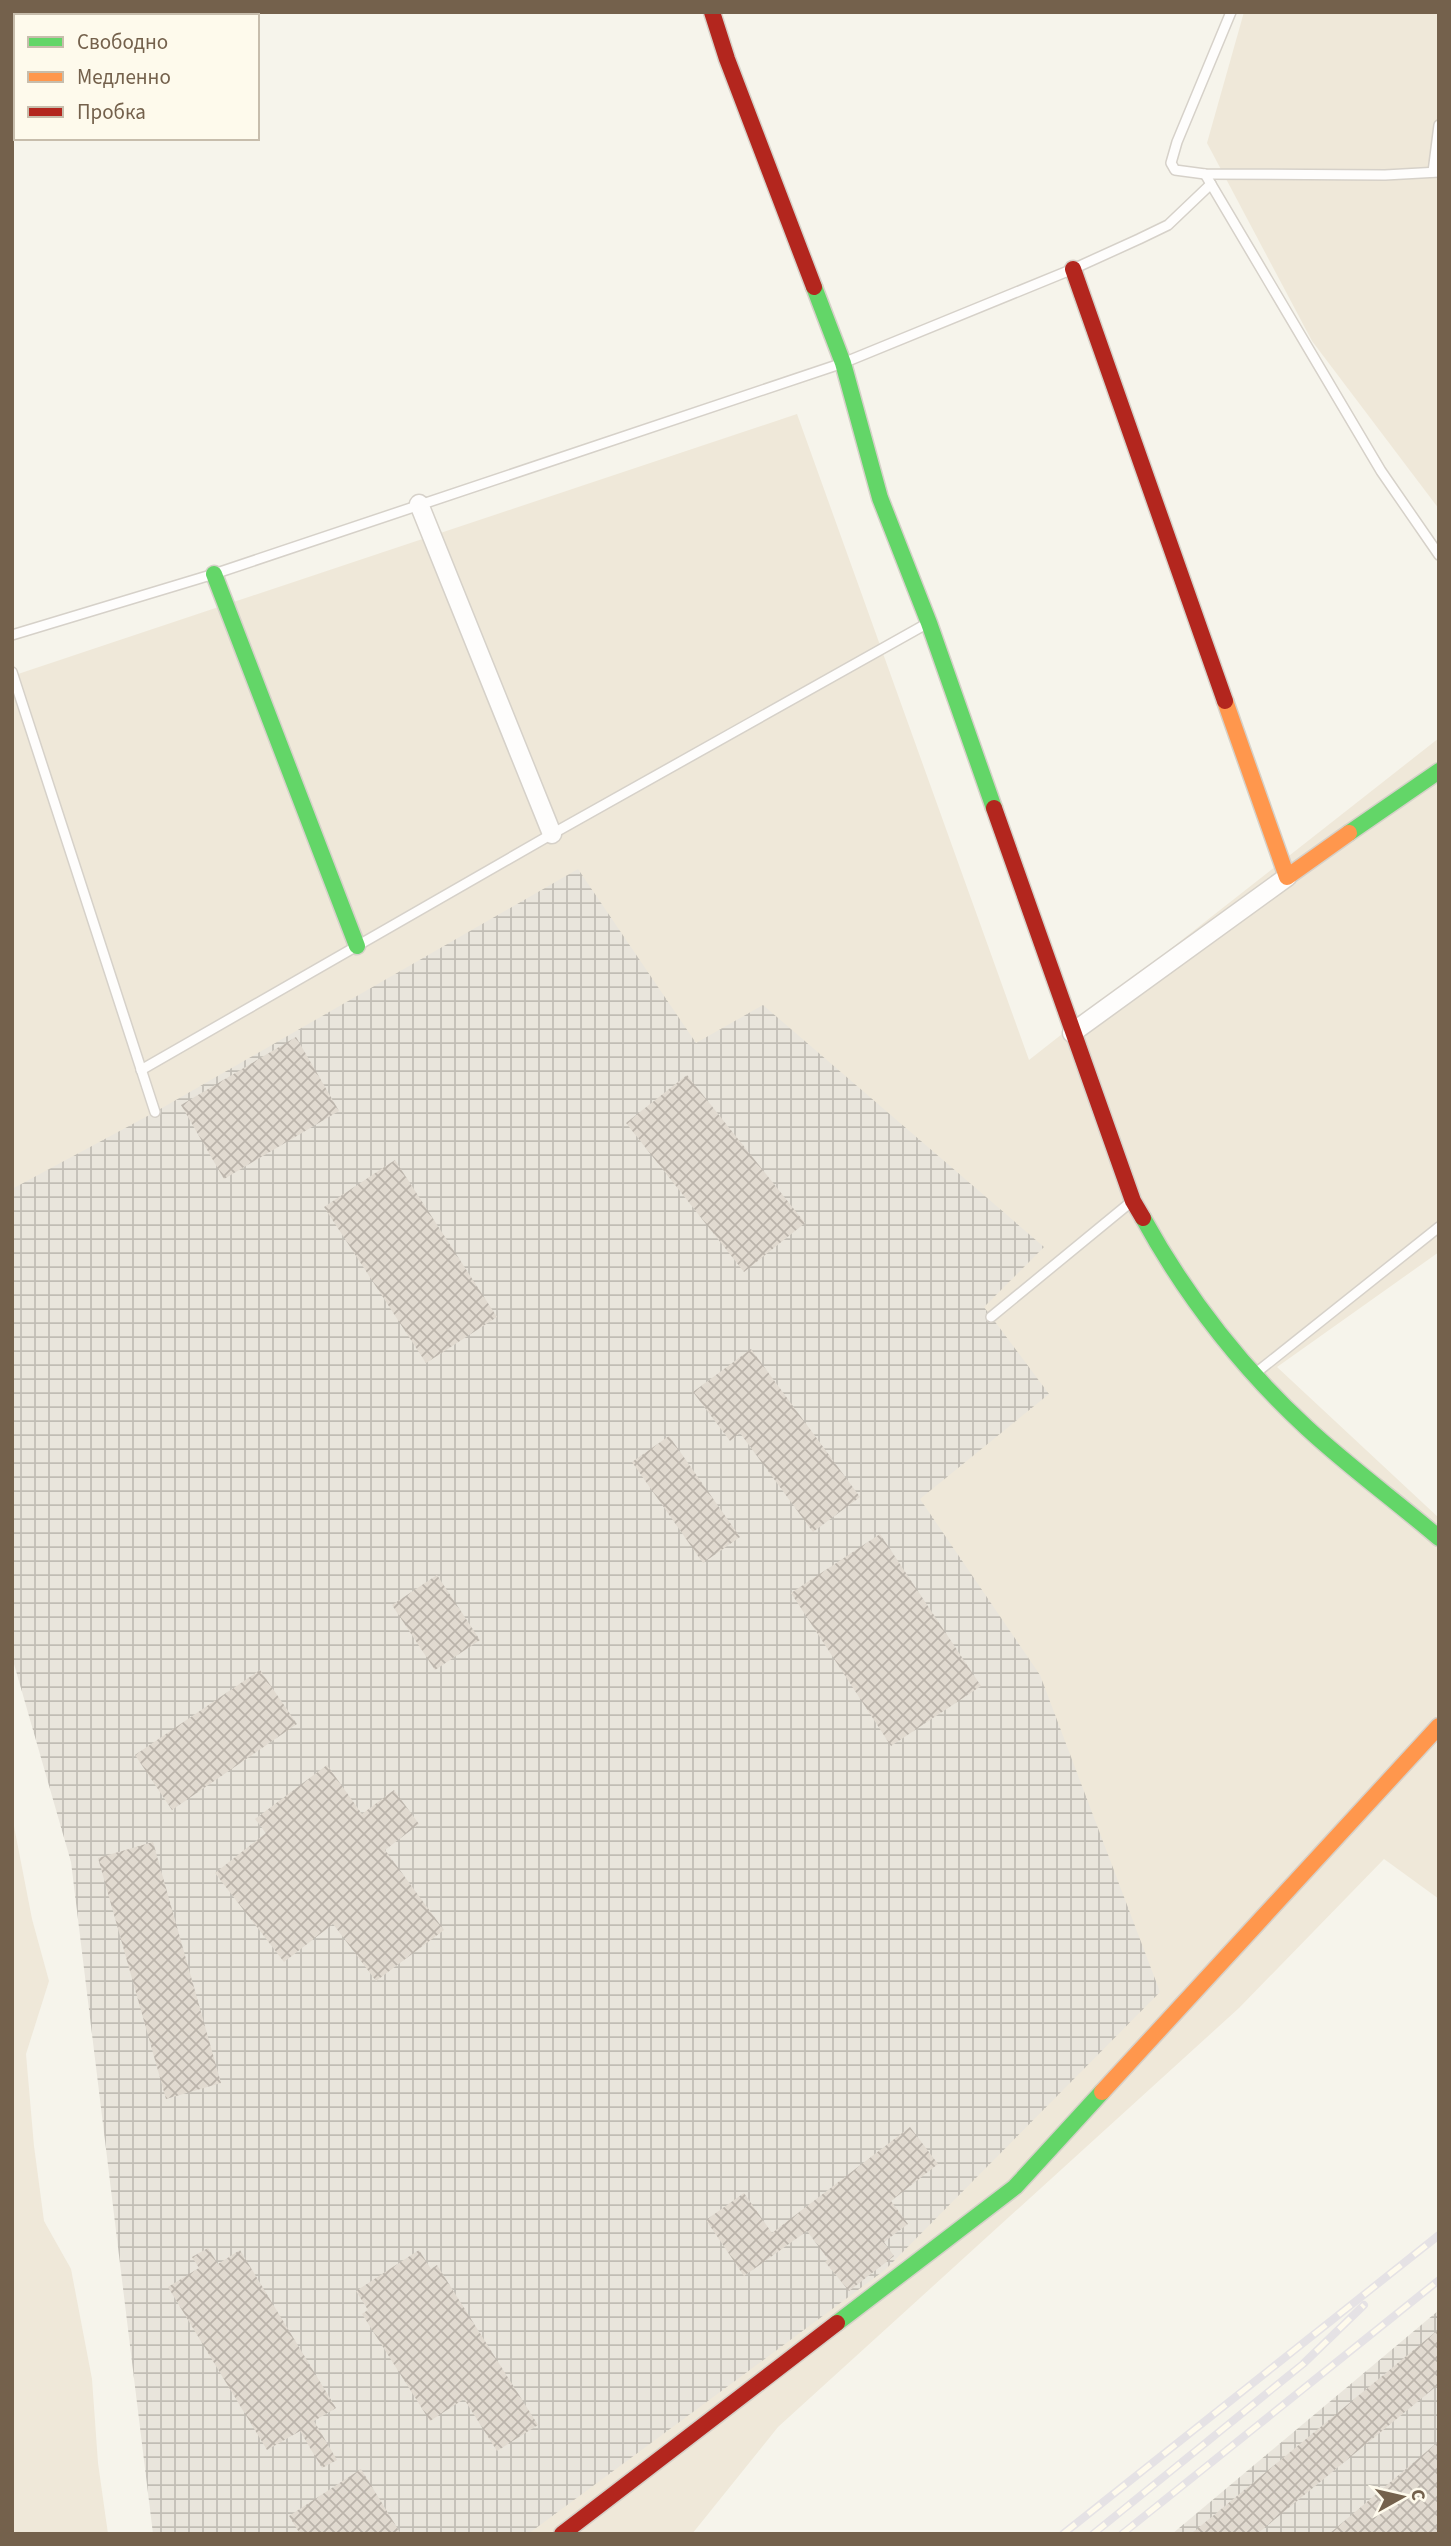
<svg xmlns="http://www.w3.org/2000/svg" width="1451" height="2546" viewBox="0 0 1451 2546" font-family="'Source Sans 3',sans-serif">
<defs>
<pattern id="industrial-grid" width="8" height="8" patternUnits="userSpaceOnUse" patternTransform="scale(1.75)"><rect width="8" height="8" fill="#e9e5dc"/><path d="M0 4h8M4 0v8" fill="none" stroke="#c1bdb5"/></pattern>
<pattern id="building-cross-hatch" width="8" height="8" patternUnits="userSpaceOnUse" patternTransform="scale(1.75)"><rect width="8" height="8" fill="#e1dad0"/><path d="M0 0l8 8M0 8l8-8" fill="none" stroke="#bbb4ab"/></pattern>
</defs>
<rect width="100%" height="100%" fill="#f6f4eb"/>
<g fill="#efe8d9">
<polygon points="1244,12 1439,12 1439,509 1312,341 1207,143"/>
<polygon points="797,414 1029,1060 1439,738 1439,1252 1277,1367 1439,1518 1439,1899 1384,1859 1239,2008 778,2427 692,2534 163,2534 103,1944 12,1597 12,676"/>
<polygon points="12,1816 32,1919 49,1981 26,2054 34,2146 44,2221 71,2269 92,2379 98,2463 108,2534 12,2534"/>
</g>
<g fill="url(#industrial-grid)">
<polygon points="578,869 696,1043 763,1005 1044,1247 984,1307 1049,1394 920,1499 1040,1675 1160,1992 885,2270 528,2534 153,2534 71,1862 12,1657 12,1189 155,1112"/>
<polygon points="1439,2310 1439,2534 1172,2534"/>
</g>
<g fill="url(#building-cross-hatch)">
<polygon points="296,1037 339,1111 224,1179 181,1105"/>
<polygon points="687,1075 805,1223 744,1272 626,1123"/>
<polygon points="395,1160 497,1317 426,1363 324,1207"/>
<polygon points="751,1349 860,1497 813,1532 740,1433 730,1441 693,1392"/>
<polygon points="669,1436 740,1537 703,1563 632,1462"/>
<polygon points="880,1534 981,1686 891,1746 791,1593"/>
<polygon points="437,1575 480,1640 435,1670 392,1605"/>
<polygon points="260,1670 297,1724 172,1810 135,1755"/>
<polygon points="327,1765 362,1814 394,1790 419,1824 385,1850 444,1930 376,1981 333,1924 284,1962 215,1873 266,1833 255,1819"/>
<polygon points="153,1842 221,2083 166,2099 98,1858"/>
<polygon points="910,2127 938,2164 891,2201 908,2224 884,2242 894,2256 849,2291 825,2262 828,2259 807,2231 744,2276 706,2220 744,2193 772,2233"/>
<polygon points="208,2248 218,2264 240,2250 336,2408 314,2421 337,2460 322,2468 300,2431 267,2450 168,2287 199,2268 192,2257"/>
<polygon points="419,2250 431,2269 437,2265 538,2425 497,2451 464,2399 430,2421 362,2314 368,2310 356,2291"/>
<polygon points="1439,2329 1439,2384 1257,2534 1191,2534"/>
<polygon points="1439,2441 1439,2534 1329,2534"/>
<polygon points="361,2469 401,2534 300,2534 289,2516"/>
</g>
<g fill="none" stroke-linecap="round" stroke-linejoin="round">
<g stroke="#d6d1c9" stroke-width="12">
<g id="lane">
<polyline points="1231,12 1177,142 1171,163 1175,170 1205,174 1385,175 1439,172"/>
<polyline points="1433,172 1439,125"/>
<polyline points="1205,174 1381,471 1439,555"/>
<polyline points="12,635 214,574 843,363 1073,269 1139,239 1168,225 1211,184"/>
<polyline points="12,672 155,1112"/>
<polyline points="141,1070 552,834 928,623"/>
<polyline points="991,1317 1131,1202"/>
<polyline points="1257,1372 1439,1227"/>
</g>
</g>
<g stroke="#d6d1c9" stroke-width="21">
<g id="street">
<polyline points="419,504 552,834"/>
<polyline points="1072,1033 1287,877"/>
</g>
</g>
<g stroke="#d6d1c9" stroke-width="19">
<g id="fast">
<polyline points="814,287 843,363 880,498 929,623 994,808"/>
<polyline points="214,574 357,946"/>
<polyline points="1349,833 1439,771"/>
<path d="M 1143,1218 C 1186,1296 1242,1368 1307,1428 C 1349,1467 1396,1501 1439,1538"/>
<polyline points="837,2323 1015,2187 1102,2092"/>
</g>
</g>
<g stroke="#d6d1c9" stroke-width="19">
<g id="slow">
<polyline points="1225,701 1287,877 1349,833"/>
<polyline points="1102,2092 1439,1726"/>
</g>
</g>
<g stroke="#d6d1c9" stroke-width="19">
<g id="jam">
<polyline points="712,12 727,59 814,287"/>
<polyline points="1073,269 1225,701"/>
<polyline points="994,808 1133,1201 1143,1218"/>
<polyline points="562,2534 837,2323"/>
</g>
</g>
<use href="#lane" stroke="#fefdfc" stroke-width="9"/>
<use href="#street" stroke="#fefdfc" stroke-width="18"/>
<use href="#fast" stroke="#63d668" stroke-width="16"/>
<use href="#slow" stroke="#ff974d" stroke-width="16"/>
<use href="#jam" stroke="#b3261e" stroke-width="16"/>
<g stroke="#e5e2e5" stroke-width="8">
<g id="rail">
<polyline points="1063,2534 1439,2235"/>
<polyline points="1093,2534 1303,2364 1364,2305"/>
<polyline points="1122,2534 1439,2280"/>
</g>
</g>
<use href="#rail" stroke="#fefaec" stroke-width="5" stroke-dasharray="16" stroke-linecap="butt"/>
</g>
<rect width="1451" height="2546" fill="none" stroke="#74614c" stroke-width="28"/>
<rect x="14" y="14" width="245" height="126" fill="#fefaec" stroke="#c7bdac" stroke-width="2"/>
<rect x="28" y="37" width="35" height="10" fill="#63d668" stroke="#c7bdac" stroke-width="2"/>
<text x="77" y="49" font-size="21" fill="#74614c">Свободно</text>
<rect x="28" y="72" width="35" height="10" fill="#ff974d" stroke="#c7bdac" stroke-width="2"/>
<text x="77" y="84" font-size="21" fill="#74614c">Медленно</text>
<rect x="28" y="107" width="35" height="10" fill="#b3261e" stroke="#c7bdac" stroke-width="2"/>
<text x="77" y="119" font-size="21" fill="#74614c">Пробка</text>
<g transform="translate(1402 2497) rotate(82)" stroke="#fefaec" stroke-width="5" paint-order="stroke">
<path d="M0-5L12 26L0 18L-12 26Z" fill="#74614c"/>
<text y="-10" font-size="19" font-weight="bold" text-anchor="middle" fill="#74614c">С</text>
</g>
</svg>
